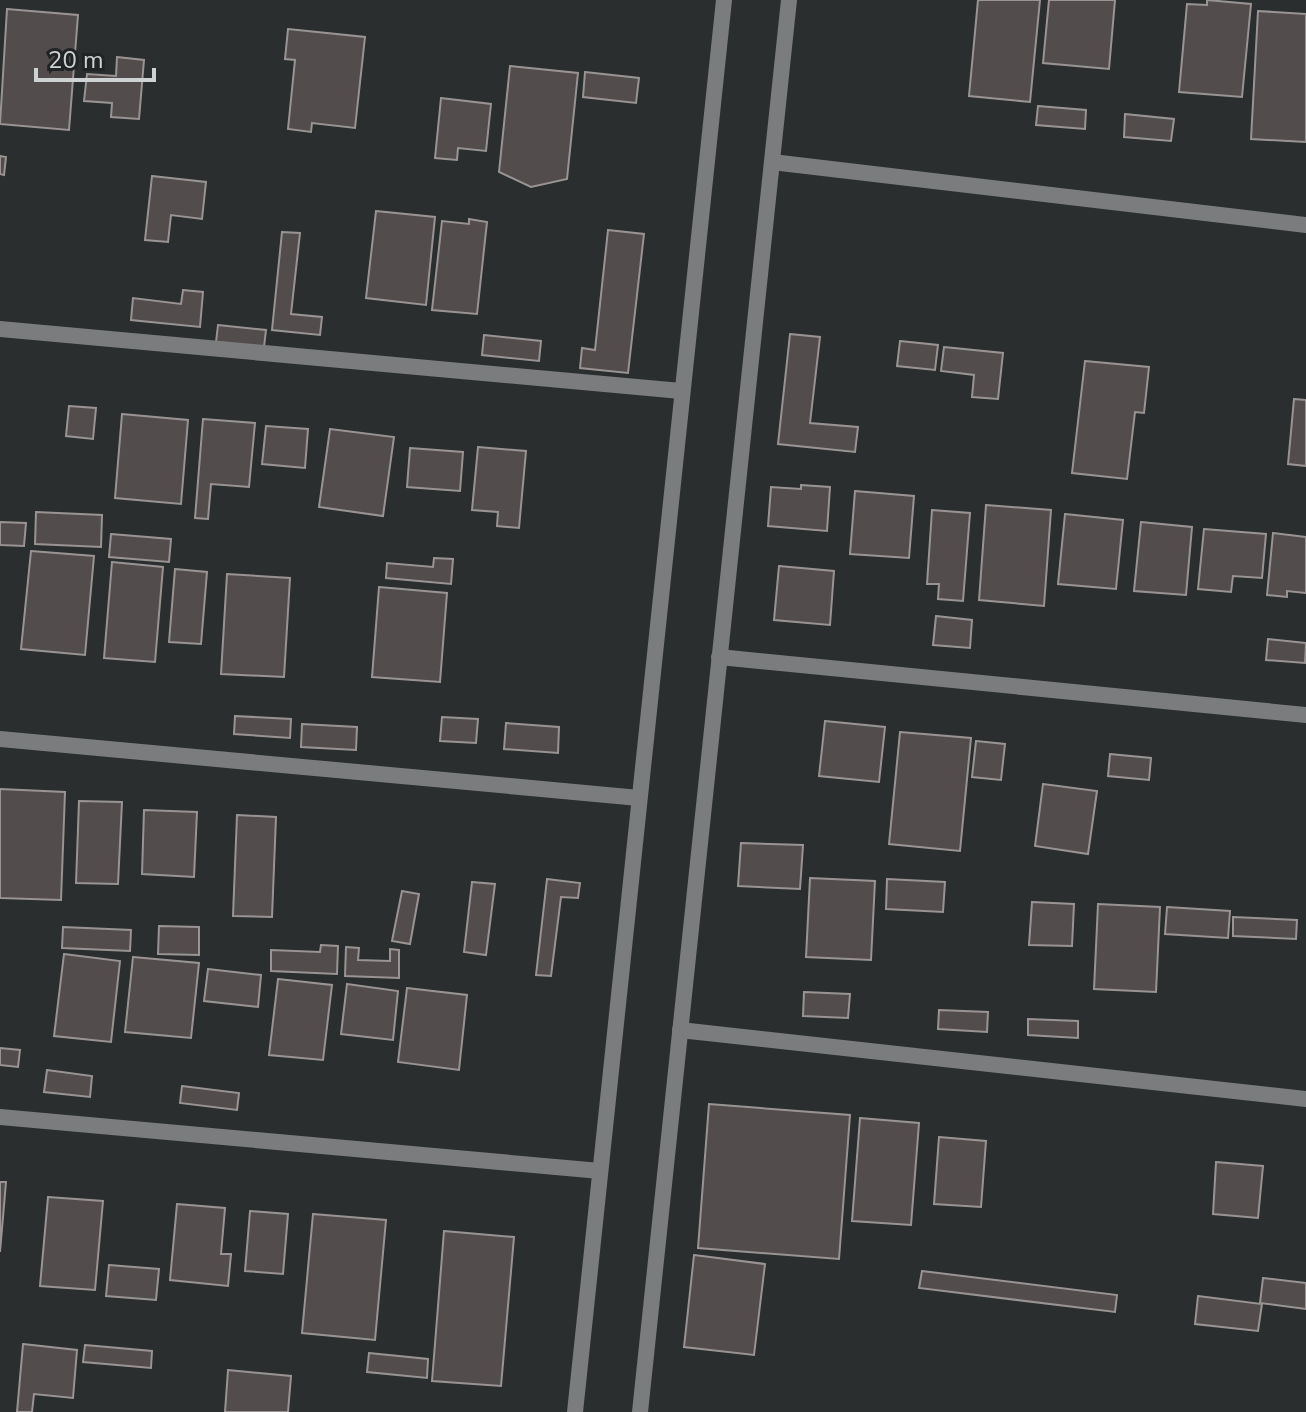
<svg xmlns="http://www.w3.org/2000/svg" width="1306" height="1412" viewBox="0 0 1306 1412" font-family="'Nunito Sans',sans-serif">
<rect width="100%" height="100%" fill="#2a2e2e"/>
<g fill="#524d4c" stroke="#999493" stroke-width="2">
<polygon points="978,0 1040,0 1030,102 969,96"/>
<polygon points="1049,0 1115,0 1109,69 1043,63"/>
<polygon points="1207,0 1251,4 1242,97 1179,92 1187,4 1207,5"/>
<polygon points="7,9 78,15 69,130 0,124"/>
<polygon points="1258,11 1306,14 1306,142 1251,139"/>
<polygon points="288,29 365,37 355,128 312,123 311,132 288,129 295,60 285,59"/>
<polygon points="117,57 144,60 139,119 111,117 112,103 84,101 87,74 116,76"/>
<polygon points="510,66 578,73 567,179 531,187 499,172"/>
<polygon points="585,72 639,78 636,103 583,97"/>
<polygon points="441,98 491,104 486,151 458,148 457,160 435,158"/>
<polygon points="1038,106 1086,110 1085,129 1036,125"/>
<polygon points="1125,114 1174,119 1171,141 1124,137"/>
<polygon points="0,156 6,157 4,175 0,174"/>
<polygon points="152,176 206,182 202,219 171,215 168,242 145,240"/>
<polygon points="376,211 435,217 426,305 366,298"/>
<polygon points="469,219 487,222 477,314 432,310 442,221 469,224"/>
<polygon points="608,230 644,234 628,373 580,368 582,348 595,350"/>
<polygon points="282,232 300,233 291,314 322,317 320,335 272,330"/>
<polygon points="183,290 203,292 200,327 131,320 133,298 181,304"/>
<polygon points="218,325 266,330 264,347 216,342"/>
<polygon points="790,334 820,337 810,423 858,427 855,452 778,444"/>
<polygon points="484,335 541,341 539,361 482,355"/>
<polygon points="900,341 938,345 935,370 897,366"/>
<polygon points="944,347 1003,353 998,399 972,397 974,375 941,371"/>
<polygon points="1085,361 1149,367 1144,413 1135,412 1127,479 1072,473"/>
<polygon points="1294,399 1306,400 1306,466 1288,464"/>
<polygon points="69,406 96,408 93,439 66,436"/>
<polygon points="122,414 188,420 181,504 115,498"/>
<polygon points="203,419 255,423 249,487 211,484 208,519 195,518"/>
<polygon points="266,426 308,429 305,468 262,464"/>
<polygon points="330,429 394,437 383,516 319,507"/>
<polygon points="478,447 526,451 519,528 497,526 498,512 472,510"/>
<polygon points="410,448 463,452 460,491 407,487"/>
<polygon points="801,485 830,487 827,531 768,526 771,487 801,489"/>
<polygon points="855,491 914,496 909,558 850,554"/>
<polygon points="986,505 1051,510 1044,606 979,600"/>
<polygon points="932,510 970,513 963,601 938,599 939,584 927,584"/>
<polygon points="36,512 102,515 101,547 35,544"/>
<polygon points="1065,514 1123,520 1116,589 1058,584"/>
<polygon points="0,522 26,523 24,546 0,545"/>
<polygon points="1141,522 1192,527 1186,595 1134,591"/>
<polygon points="1204,529 1266,534 1262,578 1233,576 1231,592 1198,589"/>
<polygon points="1273,533 1306,537 1306,593 1287,591 1287,597 1267,595"/>
<polygon points="111,534 171,539 169,562 109,557"/>
<polygon points="31,551 94,556 85,655 21,649"/>
<polygon points="434,558 453,559 451,584 386,578 387,563 433,567"/>
<polygon points="112,562 163,567 155,662 104,658"/>
<polygon points="779,566 834,571 830,625 774,620"/>
<polygon points="175,569 207,572 201,644 169,642"/>
<polygon points="227,574 290,578 284,677 221,674"/>
<polygon points="379,587 447,593 440,682 372,677"/>
<polygon points="936,616 972,620 970,648 933,645"/>
<polygon points="1268,639 1306,643 1305,663 1266,660"/>
<polygon points="235,716 291,719 290,738 234,734"/>
<polygon points="442,717 478,719 476,743 440,741"/>
<polygon points="825,721 885,727 879,782 819,776"/>
<polygon points="506,723 559,727 558,753 504,749"/>
<polygon points="302,724 357,727 356,750 301,747"/>
<polygon points="900,732 971,738 960,851 889,844"/>
<polygon points="976,741 1005,744 1001,780 972,777"/>
<polygon points="1110,754 1151,758 1149,780 1108,776"/>
<polygon points="1043,784 1097,791 1088,854 1035,846"/>
<polygon points="0,789 65,792 61,900 0,898"/>
<polygon points="79,801 122,802 118,884 76,883"/>
<polygon points="144,810 197,812 194,877 142,874"/>
<polygon points="237,815 276,817 272,917 233,916"/>
<polygon points="741,843 803,845 800,889 738,886"/>
<polygon points="810,878 875,881 871,960 806,957"/>
<polygon points="547,879 580,883 578,898 561,897 551,976 536,975"/>
<polygon points="887,879 945,882 943,912 886,909"/>
<polygon points="472,882 495,884 486,955 464,952"/>
<polygon points="402,891 419,894 410,944 392,941"/>
<polygon points="1032,902 1074,904 1072,946 1029,945"/>
<polygon points="1098,904 1160,907 1156,992 1094,989"/>
<polygon points="1167,907 1230,911 1228,938 1165,934"/>
<polygon points="1233,917 1297,920 1296,939 1233,936"/>
<polygon points="159,926 199,927 199,955 158,954"/>
<polygon points="63,927 131,930 130,951 62,948"/>
<polygon points="321,945 338,946 337,974 271,971 271,950 320,952"/>
<polygon points="346,947 359,948 358,960 390,961 390,949 399,950 399,978 345,976"/>
<polygon points="64,954 120,961 111,1042 54,1036"/>
<polygon points="133,957 199,963 191,1038 125,1032"/>
<polygon points="208,969 261,975 258,1007 204,1001"/>
<polygon points="278,979 332,985 323,1060 269,1055"/>
<polygon points="347,984 398,991 393,1040 341,1034"/>
<polygon points="407,988 467,995 459,1070 398,1062"/>
<polygon points="804,992 850,994 848,1018 803,1016"/>
<polygon points="939,1010 988,1012 987,1032 938,1029"/>
<polygon points="1028,1019 1078,1021 1078,1038 1028,1035"/>
<polygon points="0,1048 20,1050 18,1067 0,1065"/>
<polygon points="47,1070 92,1076 90,1097 44,1092"/>
<polygon points="182,1086 239,1093 237,1110 180,1103"/>
<polygon points="709,1104 850,1115 839,1259 698,1248"/>
<polygon points="860,1118 919,1123 911,1225 852,1221"/>
<polygon points="939,1137 986,1141 981,1207 934,1204"/>
<polygon points="1216,1162 1263,1166 1258,1218 1213,1214"/>
<polygon points="0,1182 6,1182 0,1252"/>
<polygon points="48,1197 103,1201 95,1290 40,1286"/>
<polygon points="177,1204 225,1208 221,1254 231,1254 228,1286 170,1280"/>
<polygon points="250,1211 288,1214 283,1274 245,1271"/>
<polygon points="313,1214 386,1220 375,1340 302,1333"/>
<polygon points="444,1231 514,1237 501,1386 432,1381"/>
<polygon points="694,1255 765,1264 754,1355 684,1347"/>
<polygon points="109,1265 159,1269 156,1300 106,1296"/>
<polygon points="922,1271 1117,1295 1115,1312 919,1288"/>
<polygon points="1263,1278 1306,1283 1306,1309 1260,1303"/>
<polygon points="1198,1296 1262,1304 1258,1331 1195,1324"/>
<polygon points="23,1344 77,1350 73,1398 34,1394 32,1412 17,1412"/>
<polygon points="85,1345 152,1351 151,1368 83,1362"/>
<polygon points="369,1353 428,1359 427,1378 367,1372"/>
<polygon points="228,1370 291,1376 288,1412 225,1412"/>
</g>
<g fill="none" stroke-linecap="round" stroke-linejoin="round">
<g stroke="#7a7c7d" stroke-width="16">
<polyline points="772,162 1306,225"/>
<polyline points="0,329 681,391"/>
<polyline points="719,657 1306,715"/>
<polyline points="0,739 639,798"/>
<polyline points="680,1030 1306,1099"/>
<polyline points="0,1117 600,1171"/>
<polyline points="575,1412 724,0"/>
<polyline points="640,1412 789,0"/>
</g>
</g>
<path d="M36 68v12h118v-12" fill="none" stroke="#cfd2d2" stroke-width="4"/>
<text x="48" y="68" font-size="24" fill="#cfd2d2" stroke="#202424" stroke-width="6" paint-order="stroke">20 m</text>
</svg>
